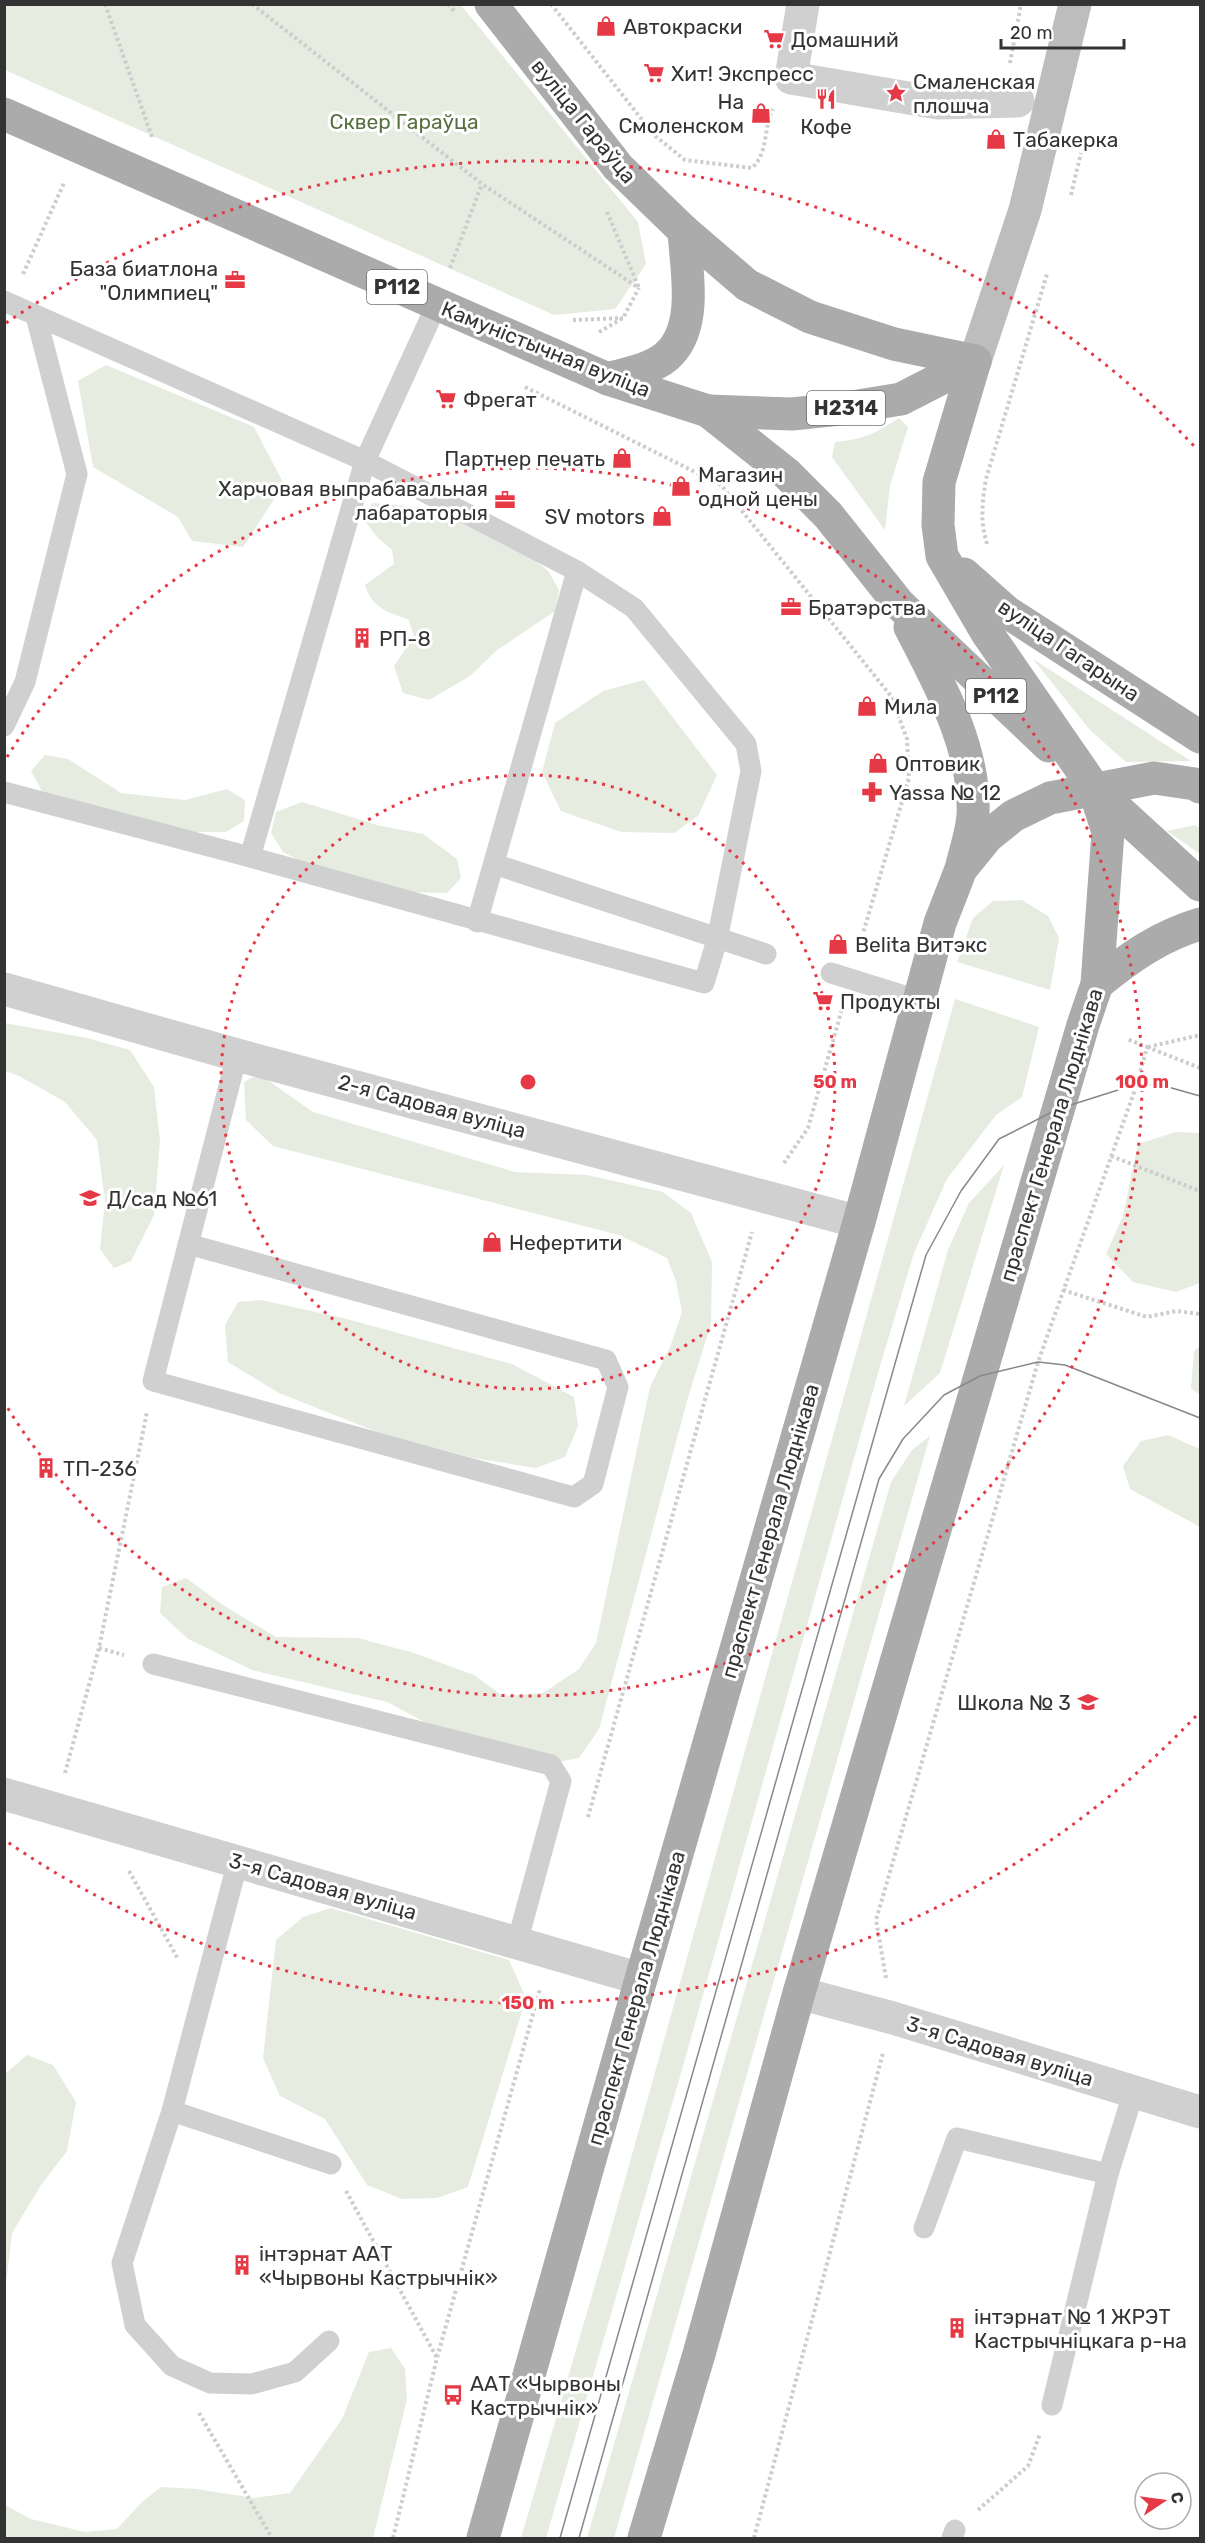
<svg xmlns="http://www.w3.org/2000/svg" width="1205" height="2543" viewBox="0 0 1205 2543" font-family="Rubik,sans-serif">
<rect width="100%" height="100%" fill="#fff"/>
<g fill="#e6ecdf">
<polygon points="4,5 461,5 638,222 646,264 615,309 554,315 5,70"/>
<polygon points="106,365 254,427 284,484 243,547 192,541 178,517 93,467 78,381"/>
<path d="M 899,418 L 908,427 L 890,486 L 885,530 L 832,457 L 835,442 C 862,440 876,433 899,418 Z"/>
<path d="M 372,503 L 408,506 L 453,514 L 531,557 L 549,572 L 559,590 L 555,611 L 496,651 L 470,676 L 429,700 L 403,693 L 394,666 L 414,636 L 408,619 C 387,612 372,608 365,585 L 394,564 L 392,550 L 377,537 L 365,521 Z"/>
<polygon points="1033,659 1191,761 1126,762 1090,730"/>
<polygon points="644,680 717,775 698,816 674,833 621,832 561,811 542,772 555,723 603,691"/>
<polygon points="45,755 68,759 121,793 185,800 227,789 245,800 244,821 226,832 184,832 61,799 42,791 31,771"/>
<polygon points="302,802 381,826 423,834 457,859 461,878 447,893 404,892 321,872 283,852 271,833 276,812"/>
<polygon points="1195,825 1200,828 1200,854 1167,831"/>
<polygon points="1022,900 1048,916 1059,938 1050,990 957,962 973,918 993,901"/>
<polygon points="955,999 1039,1027 1022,1097 996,1115 947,1179 914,1253 880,1366 683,2066 546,2538 521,2538 607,2244"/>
<polygon points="5,1023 87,1038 130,1050 154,1087 160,1141 154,1215 131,1261 114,1268 100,1249 105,1201 97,1140 65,1102 19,1076 5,1071"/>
<polygon points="259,1074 313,1112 515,1172 587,1175 663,1192 691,1213 712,1262 711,1324 687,1401 599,1729 579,1758 552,1763 485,1754 387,1702 252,1670 188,1639 160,1613 162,1587 186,1578 223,1605 276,1637 358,1638 414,1653 474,1675 503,1696 543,1693 579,1669 596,1643 650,1387 670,1347 682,1312 676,1281 667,1258 619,1235 273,1146 246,1120 244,1082"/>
<polygon points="1176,1132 1200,1133 1200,1283 1176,1292 1133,1282 1106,1254 1123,1216 1138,1144"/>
<polygon points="1004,1165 940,1373 904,1406 948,1250 969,1203"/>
<polygon points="261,1300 343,1318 512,1364 574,1397 578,1426 565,1457 536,1468 474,1458 380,1433 279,1393 228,1362 225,1325 238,1302"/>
<polygon points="1200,1346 1200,1395 1191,1388 1194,1351"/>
<polygon points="1168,1435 1200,1449 1200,1527 1130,1489 1123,1466 1141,1441"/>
<polygon points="930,1436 614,2538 587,2538 891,1482 912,1450"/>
<polygon points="331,1908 509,1960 526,1998 468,2187 437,2198 402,2199 367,2185 325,2119 280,2096 263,2058 276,1940 303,1917"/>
<polygon points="27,2055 53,2065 76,2102 67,2151 41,2185 12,2233 5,2292 5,2074"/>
<polygon points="391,2348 405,2369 407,2399 373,2538 5,2538 5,2505 31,2519 85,2532 117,2529 142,2502 161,2487 196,2489 254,2498 290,2493 342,2419 369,2352"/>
</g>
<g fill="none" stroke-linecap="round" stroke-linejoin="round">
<g stroke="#cdcdcd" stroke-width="4" stroke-dasharray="3 3" stroke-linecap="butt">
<polyline points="105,4 152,137"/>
<polyline points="252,4 482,184 639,288"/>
<polyline points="448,4 454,11"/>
<path d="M 551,4 L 654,135 L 685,160 L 752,168 C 769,152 763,128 773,109"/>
<polyline points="1010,63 1021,4"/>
<polyline points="1071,195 1081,153"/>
<polyline points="607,212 639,288"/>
<polyline points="450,268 482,184"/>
<polyline points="23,274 64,183"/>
<polyline points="573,320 623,318"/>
<polyline points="599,332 623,318 639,288"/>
<polyline points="525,387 721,485 891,696 907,739 909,778 858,950"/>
<path d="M 987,544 C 980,521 982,502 986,479 L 1047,274"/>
<polyline points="1147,1047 1200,1068"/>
<polyline points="1148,1047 1200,1035"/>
<polyline points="1111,1156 1200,1191"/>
<polyline points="784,1163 808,1128 842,1009"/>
<polyline points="1063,1290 1147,1317 1176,1311 1200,1314"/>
<polyline points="99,1648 124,1655"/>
<polyline points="65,1773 99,1648 147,1412"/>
<polyline points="588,1817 752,1232"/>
<polyline points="129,1871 178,1959"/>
<polyline points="886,1978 876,1920 1038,1362 1137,1084 1147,1047 1127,1039"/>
<polyline points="346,2191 437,2358"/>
<polyline points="199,2413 272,2538"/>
<polyline points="978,2510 1028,2466 1040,2434"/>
<polyline points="393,2538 437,2358 540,1989"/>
<polyline points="754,2538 883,2053"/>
</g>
<g stroke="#d0d0d0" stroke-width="21">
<polyline points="4,301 365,461 577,571 634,608 746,744 751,771 717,940 704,983 250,857 4,792"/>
<polyline points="4,726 25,682 77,474 36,316"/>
<polyline points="250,857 365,461 437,304"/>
<polyline points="494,864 766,954"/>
<polyline points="477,922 577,571"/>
<polyline points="831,973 921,1001"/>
<polyline points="188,1244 606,1360 618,1387 593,1484 574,1497 153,1381 237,1055"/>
<polyline points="153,1664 551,1765 561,1781 517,1943"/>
<polyline points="238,1861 172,2111 122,2263 135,2325 172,2366 210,2383 252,2384 295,2372 329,2341"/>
<polyline points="172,2111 331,2164"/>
<polyline points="924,2228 957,2138 1108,2174 1134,2091"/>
<polyline points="1052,2405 1108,2174"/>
<polyline points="952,2538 955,2530"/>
</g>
<polyline stroke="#d0d0d0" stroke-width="33" points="803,4 791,78 938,103 1018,101"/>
<g stroke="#d0d0d0" stroke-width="33">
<polyline points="4,989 237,1055 859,1222"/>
<polyline points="4,1794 641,1979"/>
<polyline points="799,1993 893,2018 1200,2112"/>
</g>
<polyline stroke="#bdbdbd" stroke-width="33" points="975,361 1025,210 1075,4"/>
<g stroke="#ababab" stroke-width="33">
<polyline points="491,4 618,167 684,231 747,285 810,317 894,344 975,361"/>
<polyline points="4,114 608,379 708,411 787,474 828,515 899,604 1049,746"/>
<path d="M 608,379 C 628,373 656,369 671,352 C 698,322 686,268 684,231"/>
<polyline points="708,411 792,414 840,409 901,399 975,361"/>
<polyline points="964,574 1007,612 1200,737"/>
<path d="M 910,627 C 939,683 976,749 973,815 C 972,831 966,849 962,865"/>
<polyline points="1095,789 1200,885"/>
<path d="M 1097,984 C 1130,957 1160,936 1200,924"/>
<polyline points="483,2538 641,1979 859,1222 940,923 961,869 987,837 1013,816 1050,798 1154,778 1195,784 1200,787"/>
<polyline points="644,2538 699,2354 799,1993 1083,1025 1097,984 1108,832 1094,788 987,633 942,556 938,525 939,482 975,361"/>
</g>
<g stroke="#888" stroke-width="1.5">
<polyline points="560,2538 926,1255 961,1191 999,1139 1058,1109 1137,1084 1161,1085 1200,1096"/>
<polyline points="579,2538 879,1479 903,1439 944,1395 980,1376 1038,1362 1065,1365 1200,1418"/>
</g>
</g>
<g fill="none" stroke="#e63946" stroke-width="3" stroke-dasharray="3 6">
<circle cx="528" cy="1082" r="307"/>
<path d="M7 757A614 614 0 1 1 7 1407"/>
<path d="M1196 1716A921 921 0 0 1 6 1841M6 323A921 921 0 0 1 1196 448"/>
</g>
<defs>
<g id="shop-bare" transform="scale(1.62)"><path d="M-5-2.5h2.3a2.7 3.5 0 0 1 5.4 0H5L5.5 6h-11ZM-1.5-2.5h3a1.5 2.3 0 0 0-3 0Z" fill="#e63946" stroke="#fff" stroke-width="2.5" paint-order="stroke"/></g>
<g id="supermarket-bare" transform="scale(1.62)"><path d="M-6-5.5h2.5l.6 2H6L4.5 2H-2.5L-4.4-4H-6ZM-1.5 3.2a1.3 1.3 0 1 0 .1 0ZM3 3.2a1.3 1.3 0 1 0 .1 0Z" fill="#e63946" stroke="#fff" stroke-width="2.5" paint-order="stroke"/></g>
<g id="sight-bare" transform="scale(1.62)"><path d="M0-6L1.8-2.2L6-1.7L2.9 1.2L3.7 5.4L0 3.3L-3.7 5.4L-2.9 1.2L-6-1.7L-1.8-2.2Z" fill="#e63946" stroke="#fff" stroke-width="2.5" paint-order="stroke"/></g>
<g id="restaurant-bare" transform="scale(1.62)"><path d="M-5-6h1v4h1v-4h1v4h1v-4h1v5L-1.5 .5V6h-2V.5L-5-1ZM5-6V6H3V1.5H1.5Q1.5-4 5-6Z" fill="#e63946" stroke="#fff" stroke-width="2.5" paint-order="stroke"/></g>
<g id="office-bare" transform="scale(1.62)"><path d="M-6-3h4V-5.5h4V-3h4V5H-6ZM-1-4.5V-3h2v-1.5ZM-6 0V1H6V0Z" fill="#e63946" stroke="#fff" stroke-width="2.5" paint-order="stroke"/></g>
<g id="building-bare" transform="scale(1.62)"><path d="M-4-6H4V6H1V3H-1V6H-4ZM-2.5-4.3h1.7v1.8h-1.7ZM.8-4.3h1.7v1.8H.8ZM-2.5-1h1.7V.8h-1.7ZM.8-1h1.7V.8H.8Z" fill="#e63946" stroke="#fff" stroke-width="2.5" paint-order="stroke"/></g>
<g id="pharmacy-bare" transform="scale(1.62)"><path d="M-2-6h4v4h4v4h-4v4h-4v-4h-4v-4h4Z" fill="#e63946" stroke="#fff" stroke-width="2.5" paint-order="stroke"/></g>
<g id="school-bare" transform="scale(1.62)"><path d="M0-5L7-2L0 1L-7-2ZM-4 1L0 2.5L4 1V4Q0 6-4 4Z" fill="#e63946" stroke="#fff" stroke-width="2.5" paint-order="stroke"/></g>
<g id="bus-bare" transform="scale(1.62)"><path d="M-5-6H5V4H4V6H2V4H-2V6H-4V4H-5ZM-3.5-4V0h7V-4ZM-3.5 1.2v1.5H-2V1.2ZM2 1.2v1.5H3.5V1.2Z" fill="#e63946" stroke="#fff" stroke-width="2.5" paint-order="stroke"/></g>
</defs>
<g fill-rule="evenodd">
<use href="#shop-bare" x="606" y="26"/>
<use href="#supermarket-bare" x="774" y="39"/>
<use href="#supermarket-bare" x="654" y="73"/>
<use href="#sight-bare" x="896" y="93"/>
<use href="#restaurant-bare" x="826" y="99"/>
<use href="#shop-bare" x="761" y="113"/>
<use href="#shop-bare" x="996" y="139"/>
<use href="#office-bare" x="235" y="280"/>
<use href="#supermarket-bare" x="446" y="399"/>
<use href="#shop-bare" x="622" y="458"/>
<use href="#shop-bare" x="681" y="486"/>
<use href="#office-bare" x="505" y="500"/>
<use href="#shop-bare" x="662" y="516"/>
<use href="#office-bare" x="791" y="607"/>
<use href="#building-bare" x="362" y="638"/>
<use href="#shop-bare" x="867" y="706"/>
<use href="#shop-bare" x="878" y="763"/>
<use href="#pharmacy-bare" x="872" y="792"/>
<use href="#shop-bare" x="838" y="944"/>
<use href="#supermarket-bare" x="823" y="1001"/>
<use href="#school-bare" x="90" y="1198"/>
<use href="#shop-bare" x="492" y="1242"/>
<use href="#building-bare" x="46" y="1468"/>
<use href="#school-bare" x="1088" y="1702"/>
<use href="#building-bare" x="242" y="2265"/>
<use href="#building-bare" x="957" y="2328"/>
<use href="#bus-bare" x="453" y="2395"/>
</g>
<g text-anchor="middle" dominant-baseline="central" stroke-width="6" stroke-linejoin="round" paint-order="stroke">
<g fill="#fff" stroke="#707070" stroke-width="1.5">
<rect x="367" y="270" width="60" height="34" rx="4.5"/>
<rect x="807" y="391" width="78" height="34" rx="4.5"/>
<rect x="966" y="679" width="60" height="34" rx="4.5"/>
</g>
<g font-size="20" font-weight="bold" fill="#333">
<text x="397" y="287">Р112</text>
<text x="846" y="408">Н2314</text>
<text x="996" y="696">Р112</text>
</g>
<g font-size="21" fill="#333" stroke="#fff" text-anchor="start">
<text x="623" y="26">Автокраски</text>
<text x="791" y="39">Домашний</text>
<text x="671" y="73">Хит! Экспресс</text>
<text x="913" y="81">Смаленская<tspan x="913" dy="24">плошча</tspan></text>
<text x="744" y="101" text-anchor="end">На<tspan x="744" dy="24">Смоленском</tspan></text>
<text x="826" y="126" text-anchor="middle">Кофе</text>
<text x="1013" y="139">Табакерка</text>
<text x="218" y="268" text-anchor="end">База биатлона<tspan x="218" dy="24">"Олимпиец"</tspan></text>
<text x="463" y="399">Фрегат</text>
<text x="605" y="458" text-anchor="end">Партнер печать</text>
<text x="698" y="474">Магазин<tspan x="698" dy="24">одной цены</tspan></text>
<text x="488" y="488" text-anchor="end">Харчовая выпрабавальная<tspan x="488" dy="24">лабараторыя</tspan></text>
<text x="645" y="516" text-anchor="end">SV motors</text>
<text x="808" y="607">Братэрства</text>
<text x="379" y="638">РП-8</text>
<text x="884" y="706">Мила</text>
<text x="895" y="763">Оптовик</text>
<text x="889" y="792">Yassa № 12</text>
<text x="855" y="944">Belita Витэкс</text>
<text x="840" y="1001">Продукты</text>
<text x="107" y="1198">Д/сад №61</text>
<text x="509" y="1242">Нефертити</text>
<text x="63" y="1468">ТП-236</text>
<text x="1071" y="1702" text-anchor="end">Школа № 3</text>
<text x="259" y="2253">інтэрнат ААТ<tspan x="259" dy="24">«Чырвоны Кастрычнік»</tspan></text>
<text x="974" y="2316">інтэрнат № 1 ЖРЭТ<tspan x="974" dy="24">Кастрычніцкага р-на</tspan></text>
<text x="470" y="2383">ААТ «Чырвоны<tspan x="470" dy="24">Кастрычнік»</tspan></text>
</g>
<g font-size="21" fill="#56703f" stroke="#fff">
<text x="404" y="121">Сквер Гараўца</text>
</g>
<g font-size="21" fill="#333" stroke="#fff">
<text transform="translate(584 121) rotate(51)">вуліца Гараўца</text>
<text transform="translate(546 349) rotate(22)">Камуністычная вуліца</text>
<text transform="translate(1069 650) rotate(34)">вуліца Гагарына</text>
<text transform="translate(432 1106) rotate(15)">2-я Садовая вуліца</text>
<text transform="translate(1051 1135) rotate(-73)">праспект Генерала Люднікава</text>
<text transform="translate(770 1531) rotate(-74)">праспект Генерала Люднікава</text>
<text transform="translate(323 1886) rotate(16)">3-я Садовая вуліца</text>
<text transform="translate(636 1998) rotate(-74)">праспект Генерала Люднікава</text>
<text transform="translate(1000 2051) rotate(17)">3-я Садовая вуліца</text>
</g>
</g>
<circle cx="528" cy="1082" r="9" fill="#e63946" stroke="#fff" stroke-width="3"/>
<g font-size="18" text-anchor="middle" font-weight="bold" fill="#e63946" stroke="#fff" stroke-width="6" stroke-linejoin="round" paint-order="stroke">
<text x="835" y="1088">50 m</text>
<text x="1142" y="1088">100 m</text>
<text x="528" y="2009">150 m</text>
</g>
<rect width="1205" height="2543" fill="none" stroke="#333333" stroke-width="12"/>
<g transform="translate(1163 2501) rotate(77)"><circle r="28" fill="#ffffff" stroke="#adadad" stroke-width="1.5"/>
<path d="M0-4.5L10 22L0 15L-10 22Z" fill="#e63946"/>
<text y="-9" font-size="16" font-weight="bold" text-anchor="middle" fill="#333333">С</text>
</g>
<path d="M1001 39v9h123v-9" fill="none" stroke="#333333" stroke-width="3"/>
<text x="1010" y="39" font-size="18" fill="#333333" stroke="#ffffff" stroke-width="4.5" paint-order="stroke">20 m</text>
</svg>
